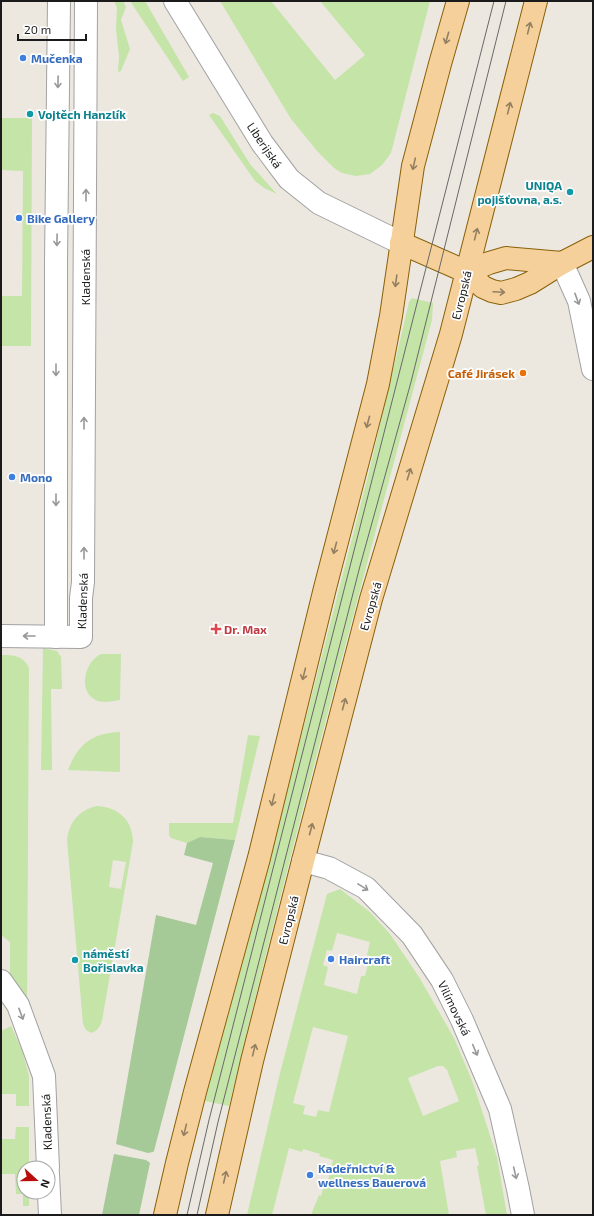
<svg xmlns="http://www.w3.org/2000/svg" width="594" height="1216" viewBox="0 0 594 1216" font-family="'Exo 2',sans-serif">
<rect width="100%" height="100%" fill="#ece8e0"/>
<g fill="#c5e4a8" fill-rule="evenodd">
<polygon points="114,1 123,1 126,7 121,20 130,49 121,71 118,72 119,56 116,29 117,8"/>
<polygon points="130,1 145,1 189,77 183,81"/>
<polygon points="220,1 271,1 335,80 365,55 320,1 430,1 391,153 382,165 370,174 356,176 342,173 334,168 318,152 291,119"/>
<polygon points="213,113 220,116 250,164 277,194 264,188 255,181 209,115"/>
<polygon points="1,118 32,118 31,346 1,346 1,296 22,296 23,171 1,170"/>
<path d="M 412,298 L 433,303 L 432,320 C 362,581 292,843 229,1106 L 205,1101 L 254,921 L 369,472 L 409,302 Z"/>
<polygon points="43,648 57,651 61,657 62,689 51,689 52,770 41,770"/>
<path d="M 101,654 L 121,654 L 120,700 C 113,701 104,703 98,701 C 77,693 84,662 101,654 Z"/>
<path d="M 1,655 C 13,655 23,655 29,668 L 27,1010 L 10,978 L 10,942 L 1,935 Z"/>
<path d="M 120,732 L 120,772 L 68,770 C 78,744 92,733 120,732 Z"/>
<polygon points="248,735 260,736 235,840 200,837 187,843 171,838 169,835 169,823 233,823"/>
<path d="M 97,806 C 118,807 133,820 133,842 L 102,1021 C 100,1027 97,1031 91,1033 L 86,1030 L 83,1024 L 67,840 C 69,822 79,810 97,806 ZM 113,860 L 126,862 L 121,889 L 109,887 Z"/>
<path d="M 340,889 L 370,912 L 390,934 L 419,977 L 454,1038 L 473,1083 L 497,1157 L 507,1215 L 486,1215 L 477,1166 L 479,1165 L 475,1148 L 456,1151 L 457,1157 L 440,1161 L 449,1215 L 311,1215 L 319,1195 L 321,1196 L 323,1188 L 326,1188 L 333,1160 L 319,1156 L 320,1154 L 303,1149 L 302,1152 L 289,1148 L 272,1215 L 247,1215 L 280,1073 L 327,894 ZM 337,933 L 370,942 L 367,955 L 370,956 L 365,976 L 361,976 L 357,994 L 324,985 L 328,967 L 323,965 L 327,950 L 332,951 ZM 313,1027 L 348,1036 L 329,1112 L 318,1110 L 316,1117 L 303,1114 L 305,1106 L 293,1103 ZM 438,1066 L 443,1066 L 447,1070 L 459,1101 L 423,1116 L 408,1078 Z"/>
<polygon points="11,1026 22,1050 29,1076 29,1106 16,1106 16,1094 1,1094 1,1031"/>
<polygon points="16,1127 29,1127 29,1168 24,1168 24,1192 29,1192 29,1206 23,1206 23,1194 16,1194 15,1174 1,1174 1,1139 15,1139"/>
</g>
<g fill="#a5c997">
<polygon points="200,837 235,840 154,1151 153,1152 148,1153 116,1144 156,915 196,925 213,863 184,855 187,843"/>
<polygon points="114,1154 146,1160 150,1163 139,1215 102,1215"/>
</g>
<g fill="none" stroke-linecap="round" stroke-linejoin="round">
<g stroke="#a2a2a2" stroke-width="24">
<g id="minor">
<polyline points="175,1 262,143 289,179 319,203 401,243"/>
<polyline points="562,263 579,301 593,369"/>
<polyline points="1,636 81,637 81,598 83,582 86,1"/>
<polyline points="56,637 56,262 59,1"/>
<polyline points="303,861 329,868 366,888 412,935 442,980 462,1020 500,1109 518,1189 523,1215"/>
<polyline points="1,981 18,1005 44,1076 48,1168"/>
<polyline points="48,1174 50,1215"/>
</g>
</g>
<g stroke="#896008" stroke-width="24">
<g id="major">
<polyline points="401,243 467,272 483,287 492,291 501,293 516,289 530,283 562,263 593,247"/>
<polyline points="467,272 489,263 506,258 562,263"/>
<polyline points="165,1215 177,1163 195,1092 259,858 325,588 378,384 391,316 413,166 440,64 458,1"/>
<polyline points="217,1215 252,1061 303,861 371,599 451,334 536,1"/>
</g>
</g>
<use href="#minor" stroke="#fff" stroke-width="22"/>
<use href="#major" stroke="#f6d09b" stroke-width="22"/>
<g stroke="#696969" stroke-width="1">
<polyline points="187,1215 209,1120 494,1"/>
<polyline points="197,1215 218,1122 360,566 411,382 506,1"/>
</g>
</g>
<defs><path id="oneway-shaft" d="M-6 0H5M1.5-3L5.5 0L1.5 3" fill="none" stroke-width="1.6" stroke-linecap="round" stroke-linejoin="round"/></defs>
<g stroke="#937f61">
<use href="#oneway-shaft" transform="translate(529 28) rotate(-76)"/>
<use href="#oneway-shaft" transform="translate(447 38) rotate(106)"/>
<use href="#oneway-shaft" transform="translate(509 108) rotate(-76)"/>
<use href="#oneway-shaft" transform="translate(414 164) rotate(103)"/>
<use href="#oneway-shaft" transform="translate(476 234) rotate(-76)"/>
<use href="#oneway-shaft" transform="translate(396 281) rotate(98)"/>
<use href="#oneway-shaft" transform="translate(499 292) rotate(3)"/>
<use href="#oneway-shaft" transform="translate(368 422) rotate(105)"/>
<use href="#oneway-shaft" transform="translate(409 474) rotate(-73)"/>
<use href="#oneway-shaft" transform="translate(335 548) rotate(105)"/>
<use href="#oneway-shaft" transform="translate(304 674) rotate(104)"/>
<use href="#oneway-shaft" transform="translate(344 704) rotate(-75)"/>
<use href="#oneway-shaft" transform="translate(273 800) rotate(104)"/>
<use href="#oneway-shaft" transform="translate(311 829) rotate(-75)"/>
<use href="#oneway-shaft" transform="translate(254 1050) rotate(-76)"/>
<use href="#oneway-shaft" transform="translate(185 1130) rotate(104)"/>
<use href="#oneway-shaft" transform="translate(225 1177) rotate(-77)"/>
</g>
<g stroke="#989898">
<use href="#oneway-shaft" transform="translate(58 82) rotate(91)"/>
<use href="#oneway-shaft" transform="translate(86 195) rotate(-90)"/>
<use href="#oneway-shaft" transform="translate(57 240) rotate(91)"/>
<use href="#oneway-shaft" transform="translate(577 299) rotate(70)"/>
<use href="#oneway-shaft" transform="translate(56 370) rotate(90)"/>
<use href="#oneway-shaft" transform="translate(84 423) rotate(-90)"/>
<use href="#oneway-shaft" transform="translate(56 500) rotate(90)"/>
<use href="#oneway-shaft" transform="translate(84 553) rotate(-90)"/>
<use href="#oneway-shaft" transform="translate(29 636) rotate(-180)"/>
<use href="#oneway-shaft" transform="translate(363 887) rotate(32)"/>
<use href="#oneway-shaft" transform="translate(21 1014) rotate(70)"/>
<use href="#oneway-shaft" transform="translate(475 1050) rotate(67)"/>
<use href="#oneway-shaft" transform="translate(515 1173) rotate(77)"/>
</g>
<g fill="#3f7fe0" stroke="#fff" stroke-width="1.5">
<circle cx="23" cy="58" r="4"/>
<circle cx="19" cy="218" r="4"/>
<circle cx="12" cy="477" r="4"/>
<circle cx="331" cy="959" r="4"/>
<circle cx="310" cy="1175" r="4"/>
</g>
<g fill="#0f9aa8" stroke="#fff" stroke-width="1.5">
<circle cx="30" cy="114" r="4"/>
<circle cx="570" cy="192" r="4"/>
<circle cx="75" cy="960" r="4"/>
</g>
<circle fill="#e8710a" stroke="#fff" stroke-width="1.5" cx="523" cy="373" r="4"/>
<path fill="#e0444e" stroke="#fff" stroke-width="1.5" d="M214 623h4v4h4v4h-4v4h-4v-4h-4v-4h4z"/>
<g text-anchor="middle" dominant-baseline="central" stroke-width="3.5" stroke-linejoin="round" paint-order="stroke">
<g font-size="12" font-weight="bold" fill="#366cbe" stroke="#fff" text-anchor="start">
<text x="31" y="58">Mučenka</text>
<text x="27" y="218">Bike Gallery</text>
<text x="20" y="477">Mono</text>
<text x="339" y="959">Haircraft</text>
<text x="318" y="1168">Kadeřnictví &amp;<tspan x="318" dy="14">wellness Bauerová</tspan></text>
</g>
<g font-size="12" font-weight="bold" fill="#0d838f" stroke="#fff" text-anchor="start">
<text x="38" y="114">Vojtěch Hanzlík</text>
<text x="562" y="185" text-anchor="end">UNIQA<tspan x="562" dy="14">pojišťovna, a.s.</tspan></text>
<text x="83" y="953">náměstí<tspan x="83" dy="14">Bořislavka</tspan></text>
</g>
<g font-size="12" fill="#1b1b1b" stroke="#fff">
<text transform="translate(265 145) rotate(56)">Liberijská</text>
<text transform="translate(85 277) rotate(-90)">Kladenská</text>
<text transform="translate(461 295) rotate(-76)">Evropská</text>
<text transform="translate(82 601) rotate(-88)">Kladenská</text>
<text transform="translate(370 606) rotate(-74)">Evropská</text>
<text transform="translate(288 920) rotate(-76)">Evropská</text>
<text transform="translate(455 1008) rotate(64)">Vilímovská</text>
<text transform="translate(46 1122) rotate(-92)">Kladenská</text>
</g>
<g font-size="12" font-weight="bold" fill="#c56008" stroke="#fff" text-anchor="end">
<text x="515" y="373">Café Jirásek</text>
</g>
<g font-size="12" font-weight="bold" fill="#be3a42" stroke="#fff" text-anchor="start">
<text x="224" y="629">Dr. Max</text>
</g>
</g>
<rect width="594" height="1216" fill="none" stroke="#1b1b1b" stroke-width="4"/>
<g transform="translate(36 1180) rotate(111)"><circle r="19" fill="#ffffff" stroke="#a4a4a4"/>
<path d="M0-3L7 15L0 10L-7 15Z" fill="#ba0d0b"/>
<text y="-6" font-size="11" font-weight="bold" text-anchor="middle" fill="#1b1b1b">N</text>
</g>
<path d="M18 34v6h68v-6" fill="none" stroke="#1b1b1b" stroke-width="2"/>
<text x="24" y="34" font-size="12" fill="#1b1b1b" stroke="#ffffff" stroke-width="3" paint-order="stroke">20 m</text>
</svg>
